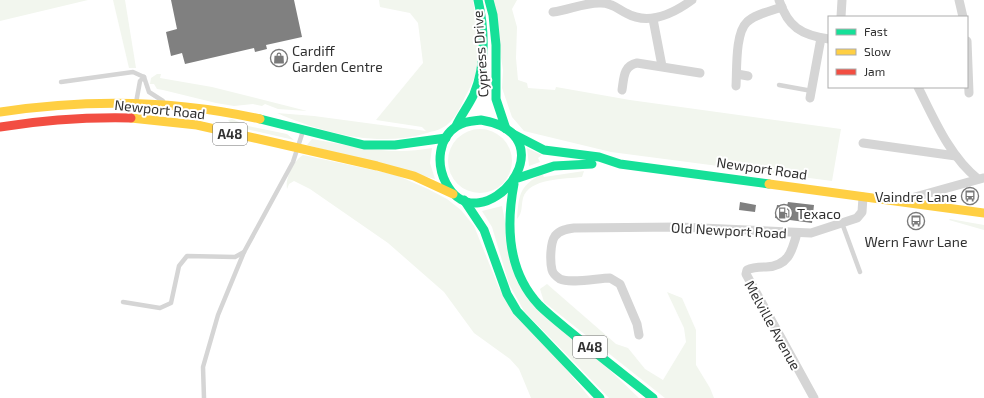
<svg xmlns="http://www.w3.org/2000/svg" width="984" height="398" viewBox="0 0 984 398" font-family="'Exo 2',sans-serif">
<rect width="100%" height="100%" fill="#fff"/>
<g fill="#f2f6ee">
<polygon points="0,0 88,0 0,21"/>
<polygon points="113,0 125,0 136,68 129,68"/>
<path d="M 379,0 L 473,0 C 475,17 480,35 480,51 C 479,68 473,83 465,97 C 460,108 454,122 442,128 C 437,131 432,131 427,133 C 378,148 323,133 277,113 L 314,116 L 426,131 L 422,127 L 376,120 L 423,63 L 418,23 L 410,13 L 380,7 Z"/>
<polygon points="492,0 517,0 512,9 517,27 516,58 518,80 527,83 528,88 555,90 556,87 630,100 841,129 832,181 611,152 524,131 512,117 502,88 503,70"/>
<polygon points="157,74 161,74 160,78 212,87 307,111 278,109 265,104 262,106 253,104 234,106 216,103 163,90 157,89 154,84 150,84 151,78"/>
<polygon points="232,119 248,126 287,134 294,140 233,126 228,120"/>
<circle cx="480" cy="161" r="32"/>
<path d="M 312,139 C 353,146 390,156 432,148 L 430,163 L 435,179 L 307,145 Z"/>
<polygon points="527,148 542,155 538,158 540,162 529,166"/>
<path d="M 303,155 L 396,175 L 428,189 L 447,199 L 461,210 L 474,226 L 499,288 L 590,398 L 531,398 L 519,369 L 510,359 L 474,333 L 444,292 L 388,243 L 310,189 L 294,181 L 289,184 L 287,189 C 285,178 294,160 303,155 Z"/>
<path d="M 584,171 L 582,177 C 565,179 529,178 523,198 C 521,206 523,212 517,219 C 519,195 519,186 542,174 L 544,177 Z"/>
<polygon points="502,206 517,282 639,398 609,398 524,311 509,284 492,227 482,211"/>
<polygon points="950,219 984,225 984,230 949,220"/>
<polygon points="547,284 616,344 628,348 645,369 663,380 686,342 684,328 667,292 682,298 696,330 696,365 710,388 714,398 665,398 544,302 540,289"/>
</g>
<g fill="#808080">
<polygon points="171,0 294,0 302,37 266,45 267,49 255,52 254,48 185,64 182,53 171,56 166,32 177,29"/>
<polygon points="740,202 756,205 755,212 739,210"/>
<polygon points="788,202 814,205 812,223 775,218 777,205 787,206"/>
</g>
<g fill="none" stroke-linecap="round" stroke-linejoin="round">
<g stroke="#d5d5d5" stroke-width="4.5">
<polyline points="144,77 149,92 163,101"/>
<polyline points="61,82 133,72 144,77"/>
<polyline points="779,85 812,91"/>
<polyline points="136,103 140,81 144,77"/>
<polyline points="842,223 860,272"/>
<polyline points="123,302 160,308 171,303 179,266 187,256 235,257 244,252"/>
<polyline points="204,398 203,367 218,315 244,252 293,162 303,131"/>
</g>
<g stroke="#d5d5d5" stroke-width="9">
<path d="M 779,0 C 788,27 801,35 829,39"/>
<polyline points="959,0 963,17"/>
<path d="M 553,12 C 569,10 586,2 601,3 C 612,3 618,9 626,13 C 649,26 673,14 692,0"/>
<polyline points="841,17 842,0"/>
<polyline points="653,19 662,66"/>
<polyline points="967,41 969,93"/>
<polyline points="737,74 748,76"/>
<path d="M 736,86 C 737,70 735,33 747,22 C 755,14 771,11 782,7"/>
<path d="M 918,87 C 934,119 950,157 978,179"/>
<path d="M 622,90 C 624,78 623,66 637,63 L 700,73"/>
<polyline points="810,98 821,38"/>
<polyline points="863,143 956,156"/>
<polyline points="904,200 983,178"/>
<path d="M 797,233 C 792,252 788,266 766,267 C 759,267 753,267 747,270 L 746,274 L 814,398"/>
<path d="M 639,335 L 637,324 L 620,284 L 610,278 C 599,278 570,284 560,279 C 557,277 553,274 552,270 C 550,262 550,243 555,236 C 560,230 567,229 574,228 L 679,227 L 811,233 L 857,218 L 862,212 L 863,197"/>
</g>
<g stroke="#16e098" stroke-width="9">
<polyline points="489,0 493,15 496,45 496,99 506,129"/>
<polyline points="260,119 364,145 395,145 446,138"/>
<path d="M 481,120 C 575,136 480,248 446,183 C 436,164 438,138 457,126 C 464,121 473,121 481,120 Z"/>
<path d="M 456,126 C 461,115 469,105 474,94 C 486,65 485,30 478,0"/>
<polyline points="513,134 544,150 599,157 620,164 769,184"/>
<polyline points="518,178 554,166 592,164"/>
<path d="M 514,184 C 506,226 508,272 539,305 C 551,317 566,328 579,339 C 603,359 628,378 653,398"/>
<polyline points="464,200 484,230 507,294 517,311 600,398"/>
</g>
<g stroke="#ffcf43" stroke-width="9">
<path d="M 0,112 C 86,99 175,100 260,119"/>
<polyline points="131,118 197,125 377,166 414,176 453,194"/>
<polyline points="769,184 984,213"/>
</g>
<path stroke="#f24e42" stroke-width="9" d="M 0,127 C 44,120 86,117 131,118"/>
</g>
<defs>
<g id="shop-ring" transform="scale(0.9)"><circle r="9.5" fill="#fff" stroke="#797979" stroke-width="1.5"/><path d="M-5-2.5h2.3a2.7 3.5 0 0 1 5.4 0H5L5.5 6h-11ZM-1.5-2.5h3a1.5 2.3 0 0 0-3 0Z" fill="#797979"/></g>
<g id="bus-ring" transform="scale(0.9)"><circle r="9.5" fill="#fff" stroke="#797979" stroke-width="1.5"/><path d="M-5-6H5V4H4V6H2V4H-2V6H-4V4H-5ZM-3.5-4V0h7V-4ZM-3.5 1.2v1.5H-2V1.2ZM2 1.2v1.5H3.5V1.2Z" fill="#797979"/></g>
<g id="fuel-ring" transform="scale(0.9)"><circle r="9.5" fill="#fff" stroke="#797979" stroke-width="1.5"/><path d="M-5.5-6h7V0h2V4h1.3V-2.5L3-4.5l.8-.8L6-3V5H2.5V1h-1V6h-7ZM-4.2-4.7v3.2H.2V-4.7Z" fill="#797979"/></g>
</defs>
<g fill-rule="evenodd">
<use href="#shop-ring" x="279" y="58"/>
<use href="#bus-ring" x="970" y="196"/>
<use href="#fuel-ring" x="784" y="213"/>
<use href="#bus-ring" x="916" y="221"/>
</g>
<g text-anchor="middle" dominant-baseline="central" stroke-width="4" stroke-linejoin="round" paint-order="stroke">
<g fill="#fff" stroke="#6f6f6f" stroke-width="1">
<rect x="213" y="123" width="34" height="22" rx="3"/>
<rect x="573" y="336" width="34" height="22" rx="3"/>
</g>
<g font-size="13" font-weight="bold" fill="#313131">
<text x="230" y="134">A48</text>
<text x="590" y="347">A48</text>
</g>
<g font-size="14" fill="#313131" stroke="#fff" text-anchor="start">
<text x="292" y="50">Cardiff<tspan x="292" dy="16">Garden Centre</tspan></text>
<text x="957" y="196" text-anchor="end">Vaindre Lane</text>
<text x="797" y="213">Texaco</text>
<text x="916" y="241" text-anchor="middle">Wern Fawr Lane</text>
</g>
<g font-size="14" fill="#313131" stroke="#fff">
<text transform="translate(480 54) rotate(-94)">Cypress Drive</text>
<text transform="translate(160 109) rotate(6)">Newport Road</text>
<text transform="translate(762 168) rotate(8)">Newport Road</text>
<text transform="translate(729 230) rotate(3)">Old Newport Road</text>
<text transform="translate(773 325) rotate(61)">Melville Avenue</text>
</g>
</g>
<rect x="828" y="16" width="140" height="72" fill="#ffffff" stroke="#adadad"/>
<rect x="836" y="29" width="20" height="6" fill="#16e098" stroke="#adadad"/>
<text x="864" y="36" font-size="12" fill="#313131">Fast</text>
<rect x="836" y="49" width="20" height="6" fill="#ffcf43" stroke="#adadad"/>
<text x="864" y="56" font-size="12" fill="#313131">Slow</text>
<rect x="836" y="69" width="20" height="6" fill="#f24e42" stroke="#adadad"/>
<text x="864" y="76" font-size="12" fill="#313131">Jam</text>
</svg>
